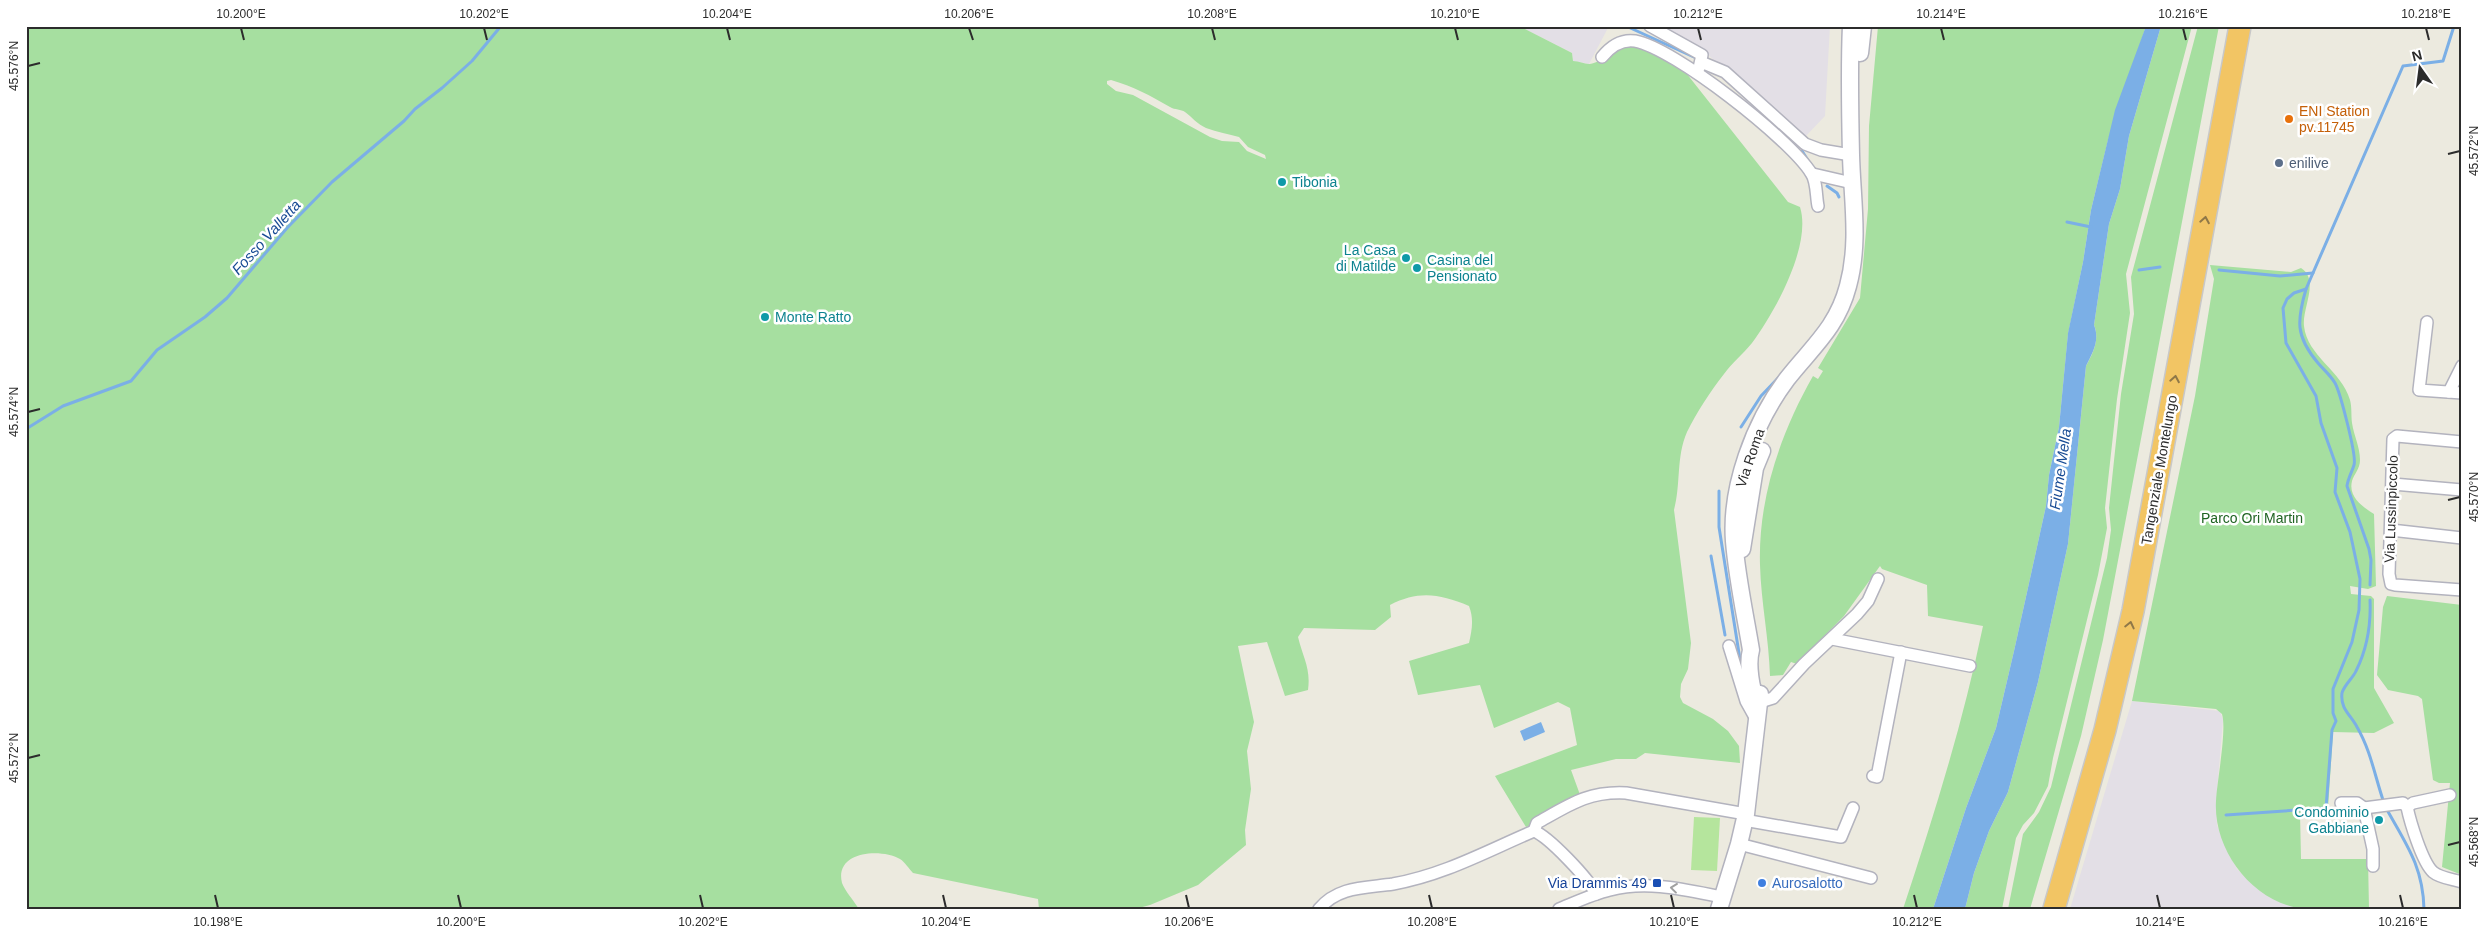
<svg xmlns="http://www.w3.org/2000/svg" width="2488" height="935" viewBox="0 0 2488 935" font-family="Helvetica,sans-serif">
<rect width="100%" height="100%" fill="#eceadf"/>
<g fill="#e3dfe6">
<polygon points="1519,26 1609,26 1589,64 1573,61 1572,53"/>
<polygon points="1663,26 1830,26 1825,116 1804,138 1742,79 1721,67 1701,48"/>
<polygon points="2132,701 2220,711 2223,720 2216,803 2217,825 2226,848 2237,869 2259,889 2278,901 2304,909 2070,909"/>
</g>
<g fill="#a6dfa0" fill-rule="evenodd">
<path d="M 26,26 L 1519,26 L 1572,53 L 1573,61 C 1579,61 1584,64 1589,64 C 1596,65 1620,48 1628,44 L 1672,61 L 1683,69 L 1788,202 L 1800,207 C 1812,245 1775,312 1752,343 C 1743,354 1732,363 1724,374 C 1710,392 1697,412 1687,432 C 1676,457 1681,484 1674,510 L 1691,643 L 1688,669 L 1681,684 L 1680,697 L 1683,703 L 1713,719 L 1728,731 L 1739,746 L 1740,763 L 1645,753 L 1636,759 L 1616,759 L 1571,770 L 1583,803 L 1526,827 L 1495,776 L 1577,745 L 1570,708 L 1558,702 L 1494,728 L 1480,685 L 1418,695 L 1409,661 L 1469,643 C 1472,630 1474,619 1469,606 C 1440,594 1419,590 1390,605 L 1391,617 L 1375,630 L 1304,628 L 1298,637 C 1303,658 1311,668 1308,690 L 1285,696 L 1267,642 L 1238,646 L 1254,722 L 1247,751 L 1251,789 L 1245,830 L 1246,845 L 1198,885 L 1150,905 L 1135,909 L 1039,909 L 1038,899 L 913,873 C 909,869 905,862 900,859 C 881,848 834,851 842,883 C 845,891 854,901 859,909 L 26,909 ZM 1111,80 C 1135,87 1149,95 1170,107 C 1175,110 1181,109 1185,112 C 1192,117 1197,124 1206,128 C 1217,132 1229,134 1239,137 L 1248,147 L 1265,155 L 1266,159 L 1247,151 L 1239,142 L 1222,141 L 1210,137 L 1133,95 L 1116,91 L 1107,84 L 1107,81 Z"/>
<path d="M 1878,26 L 2146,26 L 2108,140 L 2091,210 L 2083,262 L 2068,334 L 2059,427 L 2049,475 L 2046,506 L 2014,651 L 1996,728 L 1966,808 L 1933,909 L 1903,909 C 1934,815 1963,723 1983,626 L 1928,616 L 1927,585 L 1882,569 L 1880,566 L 1844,616 L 1797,664 L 1791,662 L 1783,675 L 1770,676 C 1769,639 1761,602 1760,565 C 1758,499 1780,434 1813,376 L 1818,379 L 1823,371 L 1818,368 L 1860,298 L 1868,209 L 1869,126 Z"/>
<path d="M 2161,26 L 2192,26 L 2126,274 L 2130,313 L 2117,399 L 2105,508 L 2107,528 L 2098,575 L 2053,758 L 2048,786 L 2034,813 L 2023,825 L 2016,838 L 2002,909 L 1965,909 L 1974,873 L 1989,831 L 2008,792 L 2038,682 L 2068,544 L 2086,366 C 2093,353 2100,339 2094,325 L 2109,224 L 2120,189 L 2129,136 Z"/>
<polygon points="2198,26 2219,26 2103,640 2081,736 2030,909 2008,909 2023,834 2039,812 2051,787 2107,558 2111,530 2109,508 2121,394 2134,314 2131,277"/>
<path d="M 2210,265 L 2291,272 L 2301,268 C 2320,280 2302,308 2304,326 C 2307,356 2342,371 2350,400 C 2352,407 2351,415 2352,423 C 2354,436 2360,447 2360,460 C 2360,469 2354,474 2352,481 C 2348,497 2363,507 2374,514 L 2376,586 L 2368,589 L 2350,586 L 2351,594 L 2371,596 L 2374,599 L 2374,688 L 2394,723 L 2374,733 L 2333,732 L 2328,809 L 2300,813 L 2301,859 L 2368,859 L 2369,909 C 2348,909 2326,911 2305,909 C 2254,904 2213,851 2216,801 C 2217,781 2227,730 2222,714 L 2216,709 L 2132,701 L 2195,396 L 2214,279 Z"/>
<polygon points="2387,596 2462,605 2462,875 2442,867 2450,783 2439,783 2433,780 2422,699 2418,696 2388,690 2377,675 2383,607"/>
</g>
<polygon fill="#b5e59d" points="1694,817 1720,818 1717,871 1691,870"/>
<g fill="#7bafe6">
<path d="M 2146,26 L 2161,26 L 2129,136 L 2120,189 L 2109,224 L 2094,325 C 2100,340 2093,352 2086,366 L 2068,544 L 2038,682 L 2008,792 L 1989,831 L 1974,873 L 1965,909 L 1933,909 L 1966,808 L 1996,728 L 2014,651 L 2046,506 L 2049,475 L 2059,427 L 2068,333 L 2083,262 L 2091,210 L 2115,110 Z"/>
<polygon points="1541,722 1545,732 1524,741 1520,731"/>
</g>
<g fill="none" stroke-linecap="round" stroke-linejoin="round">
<g stroke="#7bafe6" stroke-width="3">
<polyline points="1626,26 1696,58"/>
<polyline points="1802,151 1811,165"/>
<polyline points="1827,186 1837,193 1839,197"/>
<polyline points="2067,222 2091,227"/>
<polyline points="2139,270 2160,267"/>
<polyline points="2219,270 2280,276 2313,273"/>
<polyline points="1741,427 1761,396 1780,376"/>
<polyline points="26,429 63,406 131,381 157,350 205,317 227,298 287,228 332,182 404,121 415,109 442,88 472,61 501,26"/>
<polyline points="1719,491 1719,527 1741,666"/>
<polyline points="1711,556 1725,635"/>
<path d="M 2370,585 L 2371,560 L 2369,549 L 2347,486 C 2348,478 2352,472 2354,465 C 2357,456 2340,392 2335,383 C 2331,376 2323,369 2318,363 C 2295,336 2297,320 2306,289 L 2403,66 L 2443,61 L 2454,26"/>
<path d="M 2370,600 C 2371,623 2367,649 2356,671 C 2353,678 2344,685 2342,693 C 2340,709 2351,715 2357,727 C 2371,751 2375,777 2384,803"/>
<path d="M 2386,808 C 2406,844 2423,866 2424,909"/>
<polyline points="2226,815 2326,808 2332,730 2336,721 2333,713 2333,689 2352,642 2359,610 2360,579 2350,532 2335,492 2337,468 2321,423 2316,396 2286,343 2283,308 2287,299 2294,293 2306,289"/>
</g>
<g stroke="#b3b3be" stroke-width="14">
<g id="street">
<polyline points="1650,26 1702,55 1699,68"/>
<path d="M 1602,57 C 1610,47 1621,39 1635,41 C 1674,48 1790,139 1811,173 C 1817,181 1816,197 1818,206"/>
<polyline points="1701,62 1725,72 1805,144 1821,150 1851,155"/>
<polyline points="1813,174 1852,183"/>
<polyline points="2427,322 2419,390 2462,393"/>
<polyline points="2449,392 2462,366"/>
<polyline points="2462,442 2397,436 2393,439 2389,574 2391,584 2395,585 2462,590"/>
<polyline points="2393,484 2462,490"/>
<polyline points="2391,530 2462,538"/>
<polyline points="1832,639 1970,666"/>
<polyline points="1729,646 1746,701 1756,719"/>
<polyline points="1757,703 1773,698 1804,664 1857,614 1868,601 1878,579"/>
<polyline points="1873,776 1877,777 1901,652"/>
<polyline points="2341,803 2357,803 2364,808 2373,849 2373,866"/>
<polyline points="2407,807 2413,803 2450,795"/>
<path d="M 2364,808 L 2403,803 L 2407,807 C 2410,821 2422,862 2433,872 C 2440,878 2452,879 2462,882"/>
<polyline points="1744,820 1841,837 1853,808"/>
<path d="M 1534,831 L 1537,823 C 1569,805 1588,791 1626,793 L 1746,814"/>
<polyline points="1739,844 1871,878"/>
<path d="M 1319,909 C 1338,886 1366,888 1393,884 C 1444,875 1487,851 1534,831 C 1549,837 1588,878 1596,894"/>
<path d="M 1559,909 C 1576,902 1593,894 1610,890 C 1647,880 1686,890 1722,897"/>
</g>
</g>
<g stroke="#b3b3be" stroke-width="19">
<g id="secondary">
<polyline points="1860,53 1863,26"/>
<polyline points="1742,549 1755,468 1762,451"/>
<path d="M 1757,703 C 1751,689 1747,664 1751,650 C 1745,614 1737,578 1734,541 C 1730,487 1754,423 1787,379 C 1812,347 1837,328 1848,286 C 1860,242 1852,199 1851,155 C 1850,112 1849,69 1851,26"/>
<polyline points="1719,909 1739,844 1746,814 1760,694"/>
</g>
</g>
<g stroke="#c8c8c8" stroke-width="24">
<polyline id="highway" points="2054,909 2105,730 2133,611 2240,26"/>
</g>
<use href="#street" stroke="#fff" stroke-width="11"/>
<use href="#secondary" stroke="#fff" stroke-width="16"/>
<use href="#highway" stroke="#f2c564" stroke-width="21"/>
</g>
<defs><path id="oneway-chevron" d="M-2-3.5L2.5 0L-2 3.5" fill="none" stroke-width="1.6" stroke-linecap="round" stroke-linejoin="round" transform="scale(1.25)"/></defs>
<g stroke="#8f7848">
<use href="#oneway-chevron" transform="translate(2205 220) rotate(-80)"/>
<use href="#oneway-chevron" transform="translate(2175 379) rotate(-80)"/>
<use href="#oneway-chevron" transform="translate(2130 625) rotate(-77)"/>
</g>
<use stroke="#a0a0a0" href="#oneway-chevron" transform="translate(1674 888) rotate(-173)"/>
<path fill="none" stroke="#2c2c2c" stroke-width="2" d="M 241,28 L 244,40M 484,28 L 487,40M 727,28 L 730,40M 969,28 L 973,40M 1212,28 L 1215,40M 1455,28 L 1458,40M 1698,28 L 1701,40M 1941,28 L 1944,40M 2183,28 L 2186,40M 2426,28 L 2429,40M 28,66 L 40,63M 2448,154 L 2460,151M 28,412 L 40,409M 2448,500 L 2460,497M 28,758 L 40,755M 2448,845 L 2460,842M 215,895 L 218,908M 458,895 L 461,908M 700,895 L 703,908M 943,895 L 946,908M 1186,895 L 1189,908M 1429,895 L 1432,908M 1671,895 L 1674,908M 1914,895 L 1917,908M 2157,895 L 2160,908M 2400,895 L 2403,908"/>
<circle fill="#e8710a" stroke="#fff" stroke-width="2" cx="2289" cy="119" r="5"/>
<circle fill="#5c6f8a" stroke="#fff" stroke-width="2" cx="2279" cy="163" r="5"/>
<g fill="#0f9aa8" stroke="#fff" stroke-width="2">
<circle cx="1282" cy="182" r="5"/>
<circle cx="1406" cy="258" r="5"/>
<circle cx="1417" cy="268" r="5"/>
<circle cx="765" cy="317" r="5"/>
<circle cx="2379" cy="820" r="5"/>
</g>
<rect fill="#1a4fb4" stroke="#fff" stroke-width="2" x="1652" y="878" width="10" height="10" rx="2.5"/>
<circle fill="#3f7fe0" stroke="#fff" stroke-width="2" cx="1762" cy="883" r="5"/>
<g text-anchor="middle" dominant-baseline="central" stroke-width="5" stroke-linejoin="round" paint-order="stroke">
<g font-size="14" fill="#c56008" stroke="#fff" text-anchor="start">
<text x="2299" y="111">ENI Station<tspan x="2299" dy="16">pv.11745</tspan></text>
</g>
<g font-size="14" fill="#4e5e75" stroke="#fff" text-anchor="start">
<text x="2289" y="163">enilive</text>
</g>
<g font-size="14" fill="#0d838f" stroke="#fff" text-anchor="start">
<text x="1292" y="182">Tibonia</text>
<text x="1396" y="250" text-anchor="end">La Casa<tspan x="1396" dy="16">di Matilde</tspan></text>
<text x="1427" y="260">Casina del<tspan x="1427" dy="16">Pensionato</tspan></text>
<text x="775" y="317">Monte Ratto</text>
<text x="2369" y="812" text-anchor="end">Condominio<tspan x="2369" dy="16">Gabbiane</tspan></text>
</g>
<g font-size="14" fill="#2c2c2c" stroke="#fff">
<text transform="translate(1750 458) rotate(-71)">Via Roma</text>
<text transform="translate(2159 470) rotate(-80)">Tangenziale Montelungo</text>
<text transform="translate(2391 509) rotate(-88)">Via Lussinpiccolo</text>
</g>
<g font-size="14" fill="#206423" stroke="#fff">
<text x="2252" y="518">Parco Ori Martin</text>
</g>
<g font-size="14" fill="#164399" stroke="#fff" text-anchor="end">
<text x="1647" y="883">Via Drammis 49</text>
</g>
<g font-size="14" fill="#366cbe" stroke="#fff" text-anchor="start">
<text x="1772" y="883">Aurosalotto</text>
</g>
<g font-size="15" font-style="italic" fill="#184b94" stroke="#fff">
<text transform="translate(266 237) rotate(-48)">Fosso Valletta</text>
<text transform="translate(2060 469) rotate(-82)">Fiume Mella</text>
</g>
</g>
<rect width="2488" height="935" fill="none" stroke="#ffffff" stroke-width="55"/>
<g transform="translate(2420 68) rotate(346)" stroke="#ffffff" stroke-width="4" paint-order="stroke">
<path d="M0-4L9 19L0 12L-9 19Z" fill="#2c2c2c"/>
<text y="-8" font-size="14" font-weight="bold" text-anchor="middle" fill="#2c2c2c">N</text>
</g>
<rect x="28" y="28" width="2432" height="880" fill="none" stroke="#2c2c2c" stroke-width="2"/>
<g font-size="12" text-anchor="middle" fill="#2c2c2c">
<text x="241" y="18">10.200°E</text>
<text x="484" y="18">10.202°E</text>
<text x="727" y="18">10.204°E</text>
<text x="969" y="18">10.206°E</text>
<text x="1212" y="18">10.208°E</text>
<text x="1455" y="18">10.210°E</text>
<text x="1698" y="18">10.212°E</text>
<text x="1941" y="18">10.214°E</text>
<text x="2183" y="18">10.216°E</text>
<text x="2426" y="18">10.218°E</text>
<text transform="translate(14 66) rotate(-90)" y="4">45.576°N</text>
<text transform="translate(2474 151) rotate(-90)" y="4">45.572°N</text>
<text transform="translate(14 412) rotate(-90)" y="4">45.574°N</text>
<text transform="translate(2474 497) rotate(-90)" y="4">45.570°N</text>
<text transform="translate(14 758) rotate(-90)" y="4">45.572°N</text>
<text transform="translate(2474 842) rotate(-90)" y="4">45.568°N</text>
<text x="218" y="926">10.198°E</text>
<text x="461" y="926">10.200°E</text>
<text x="703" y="926">10.202°E</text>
<text x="946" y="926">10.204°E</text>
<text x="1189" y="926">10.206°E</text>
<text x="1432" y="926">10.208°E</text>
<text x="1674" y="926">10.210°E</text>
<text x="1917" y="926">10.212°E</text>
<text x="2160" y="926">10.214°E</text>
<text x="2403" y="926">10.216°E</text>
</g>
</svg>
